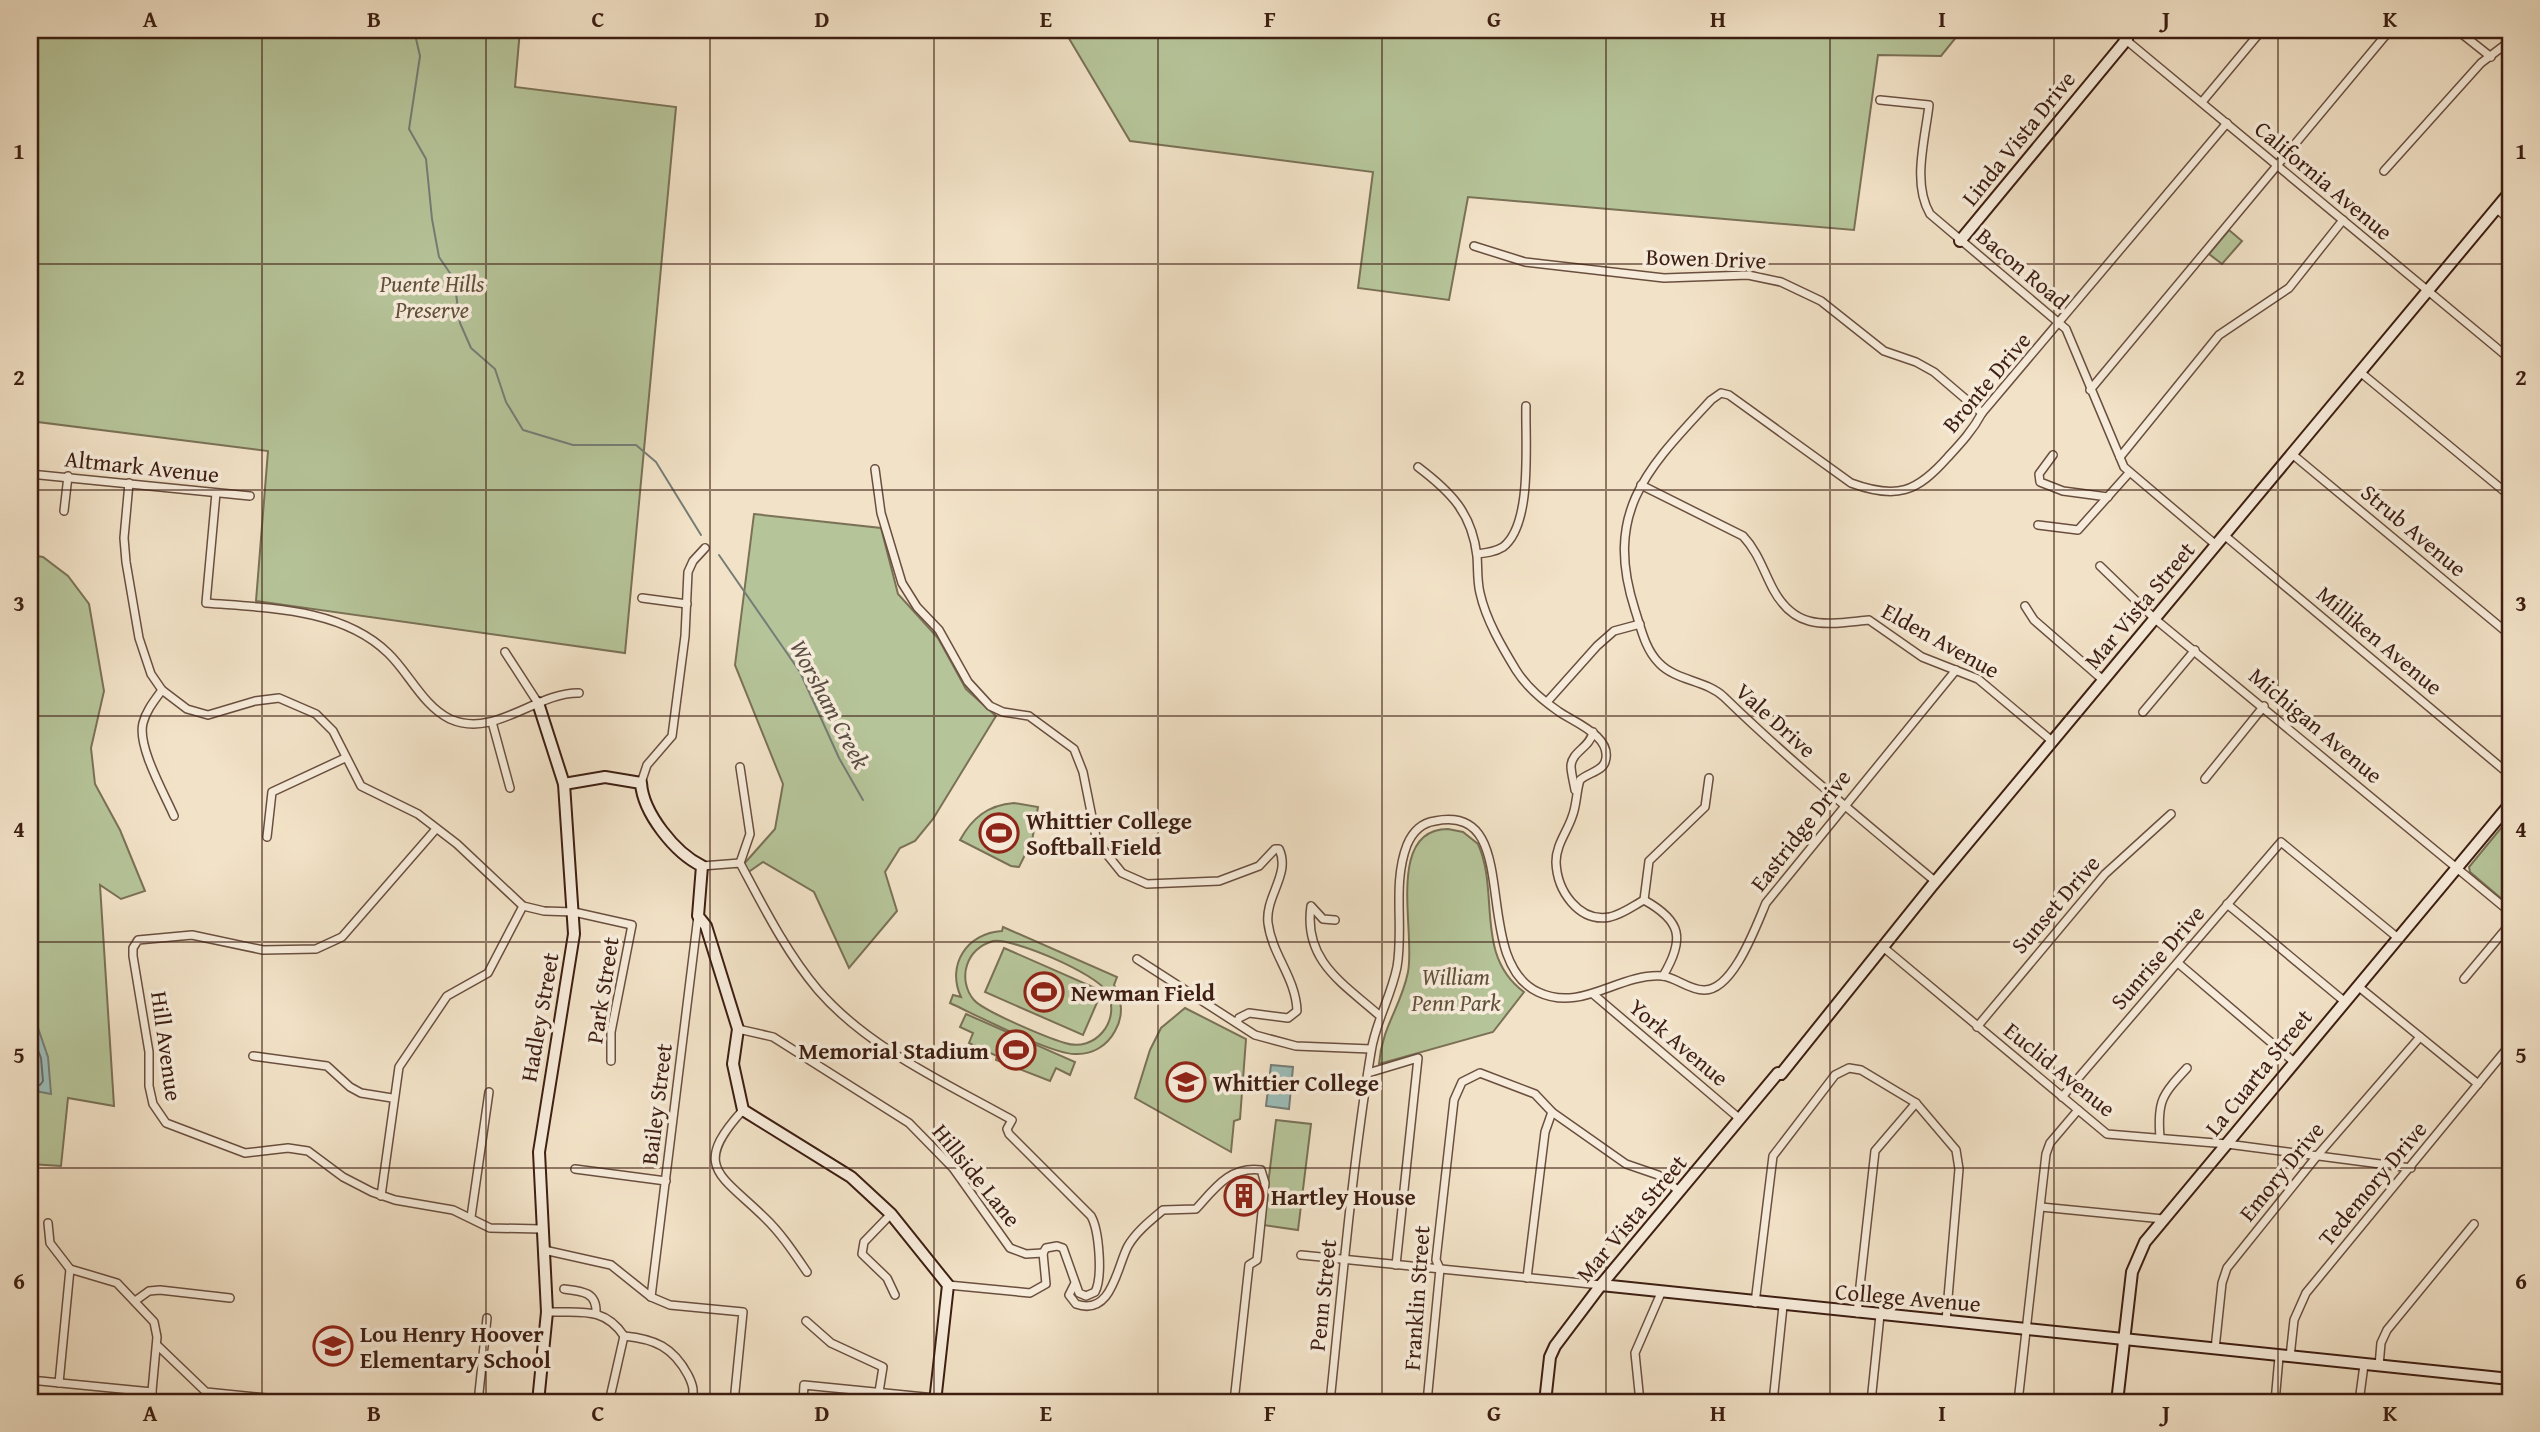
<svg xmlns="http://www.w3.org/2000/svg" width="2540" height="1432" viewBox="0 0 2540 1432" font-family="'Gentium Book Plus',serif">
<rect width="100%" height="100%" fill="#f2e2c7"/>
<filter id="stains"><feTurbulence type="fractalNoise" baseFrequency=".00286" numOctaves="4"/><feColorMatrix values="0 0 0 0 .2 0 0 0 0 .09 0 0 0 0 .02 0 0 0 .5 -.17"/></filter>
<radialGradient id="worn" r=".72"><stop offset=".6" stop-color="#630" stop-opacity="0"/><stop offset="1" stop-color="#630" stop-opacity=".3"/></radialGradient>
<g fill="#b6c499" stroke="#7a7156" stroke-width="2" fill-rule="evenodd">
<polygon points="30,30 520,30 515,87 676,107 625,653 256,601 268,451 30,421"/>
<polygon points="1064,30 1962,30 1941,56 1878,55 1854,230 1468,197 1449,300 1358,288 1373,172 1130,141"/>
<polygon points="2229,230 2242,241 2222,264 2209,254"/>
<polygon points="754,514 881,528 898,594 938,638 966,689 996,716 933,819 915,841 900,848 885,872 897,911 849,968 814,892 763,862 747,873 743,865 775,829 783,784 735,665"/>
<polygon points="30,555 43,557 68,576 89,604 104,691 91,748 95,784 120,830 145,891 121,899 100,885 114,1106 68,1098 61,1166 30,1164"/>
<path d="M 1014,803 L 1038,807 L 1032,841 L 1019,867 L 1011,866 L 960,840 C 972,818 988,805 1014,803 Z"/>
<polygon points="2510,817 2510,906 2470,872 2469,867"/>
<path d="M 1448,829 L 1463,832 L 1478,844 C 1500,893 1474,955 1524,992 L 1493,1032 L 1379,1064 C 1382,1026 1401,1007 1408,972 C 1416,933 1385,829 1448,829 Z"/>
<path d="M 1003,927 L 1117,977 L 1114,985 C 1122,999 1124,1016 1115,1031 C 1107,1046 1092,1055 1075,1054 C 1051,1054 976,1015 950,1003 L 953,995 L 961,997 C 946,965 967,933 1002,931 ZM 993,941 C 1014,938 1097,974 1107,992 C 1122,1020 1095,1053 1065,1043 C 1048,1038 985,1012 974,1000 C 966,991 963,977 967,965 C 971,953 980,945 993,941 Z"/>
<polygon points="1004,948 1102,991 1083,1035 985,992"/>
<polygon points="1185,1008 1246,1039 1240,1119 1234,1121 1231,1152 1135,1098 1150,1050 1161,1028"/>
<polygon points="966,1014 1075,1062 1070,1075 1056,1068 1050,1081 996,1060 997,1056 969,1043 973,1033 960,1027"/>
<polygon points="1276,1120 1311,1124 1298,1230 1263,1225"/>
</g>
<g fill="#9cbdb9" stroke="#767d76" stroke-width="2">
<polygon points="30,1005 48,1057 51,1094 30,1090"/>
<polygon points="1271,1065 1293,1067 1289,1109 1266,1106"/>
</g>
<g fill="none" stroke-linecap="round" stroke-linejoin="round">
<polyline stroke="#6c6e66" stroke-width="2" points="30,1029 41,1058 43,1081 40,1085 30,1084"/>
<g stroke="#767d76" stroke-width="2">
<polyline points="414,30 420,56 409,129 426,159 432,219 439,257 454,279 460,323 471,348 495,369 506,402 523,430 573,445 636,445 656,462 701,535"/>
<polyline points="719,555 800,672 839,758 863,800"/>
</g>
<g stroke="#6a4f3f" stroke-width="10">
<g id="street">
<polyline points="2114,30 2510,359"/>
<polyline points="2457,30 2491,57"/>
<polyline points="2127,39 2134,30"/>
<path d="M 1880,100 L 1929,105 C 1925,140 1912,183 1930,214 L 2066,329 L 2124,467 L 2216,545"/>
<polyline points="2202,102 2262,30"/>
<polyline points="2384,171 2481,63 2510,41"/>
<polyline points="2497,209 2510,220"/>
<polyline points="1474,246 1525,262 1664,278 1748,275 1781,282 1821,301 1884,351 1916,362 1934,372 1982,413"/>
<polyline points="2360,372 2510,496"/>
<polyline points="2090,390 2390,30"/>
<polyline points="2292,454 2510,635"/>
<polyline points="2053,455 2039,474 2040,482 2063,491 2108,497"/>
<polyline points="2120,457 2219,335 2289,288 2343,220"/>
<path d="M 1418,467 C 1451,492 1472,513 1477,556 C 1478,568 1477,581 1480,593 C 1486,620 1502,647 1516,670 C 1526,686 1542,700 1558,711 C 1571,721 1614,736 1605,762 C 1602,771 1588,773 1580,780 C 1576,792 1577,805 1572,817 C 1567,832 1556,845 1556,862 C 1557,891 1579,923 1610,917 C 1623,914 1633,906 1644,900"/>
<path d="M 875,469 L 881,513 L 902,583 L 917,607 L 939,630 L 968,682 L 990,706 L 1003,712 L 1029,716 L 1074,749 L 1083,772 L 1097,842 L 1122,873 L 1147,884 L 1219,881 L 1259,866 L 1275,849 L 1279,849 C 1291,874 1265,896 1268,923 C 1272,955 1296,978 1297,1011 L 1288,1018 L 1249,1013 L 1239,1018 L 1237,1023"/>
<polyline points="30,474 250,496"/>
<polyline points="129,483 124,538 126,562 139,638 151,674 162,690 187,709 208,715 255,701 279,698 316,714 333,731 361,786 418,814 457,844 523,906 544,911 574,912 632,925 611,1032 611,1061"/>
<path d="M 1641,485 L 1743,536 C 1758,552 1763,570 1773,589 C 1796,632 1827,624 1869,620 L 1922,657 L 1978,679 L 2052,741"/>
<path d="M 216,493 L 206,603 C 267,608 342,608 388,653 C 409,673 423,706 450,719 C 495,739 536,692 579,693"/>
<polyline points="64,511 68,476"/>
<polyline points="2038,525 2078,530 2129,473"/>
<polyline points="2224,535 2510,775"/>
<path d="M 1477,554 C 1486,553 1495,552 1503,547 C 1533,524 1525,442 1526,406"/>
<polyline points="2100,566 2155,619 2510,912"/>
<polyline points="642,598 687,604"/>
<polyline points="2025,606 2034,620 2103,680"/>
<polyline points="505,652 538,703"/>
<path d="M 162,690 C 154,701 146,711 143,723 C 137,746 164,793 174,816"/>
<polyline points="1547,702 1597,646 1614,631 1640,624"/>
<polyline points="2143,712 2195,650"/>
<polyline points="492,722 510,788"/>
<polyline points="740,767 750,834 740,863"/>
<polyline points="2205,779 2264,706"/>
<polyline points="641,783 647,765 672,736 685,636 688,572 693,561 705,548"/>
<path d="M 1575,790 C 1574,783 1571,773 1571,766 C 1572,751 1590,748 1593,732"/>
<polyline points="436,829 342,937 316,949 263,950 192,935 138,940 133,948 133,956 149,1052 149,1086 153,1104 166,1123 245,1153 288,1148 308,1151 343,1177 372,1192 395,1200 453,1210 490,1228 541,1229"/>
<polyline points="267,837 272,792 345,758"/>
<path d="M 702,866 L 740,863 C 763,906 786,952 818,990 C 868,1048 946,1083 1012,1120 L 1007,1129 L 1009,1134 L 1091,1216 C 1099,1230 1103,1277 1095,1292 L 1086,1296 L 1079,1293 L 1063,1248 L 1057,1246 L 1046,1248 L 1043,1253"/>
<path d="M 1936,882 C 1864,822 1791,762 1724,697 C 1706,680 1676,681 1659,663 C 1645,649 1641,628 1635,610 C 1603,511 1648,468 1711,400 L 1721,393 L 1729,395 L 1851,483 C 1897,500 1917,492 1948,457 C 1961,443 1973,430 1982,413 L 2227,123"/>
<polyline points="1644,900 1649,861 1705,807 1709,778"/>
<path d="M 1644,900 C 1682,921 1685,939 1663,976"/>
<polyline points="2227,904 2344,1001"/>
<path d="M 1335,920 L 1323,919 L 1311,906 C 1303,961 1344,984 1380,1016"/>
<polyline points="1883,947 2107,1134 2227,1144 2411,1168"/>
<polyline points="1137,959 1255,1035 1296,1046 1371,1049"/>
<polyline points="2178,963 2294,1062"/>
<polyline points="2464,979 2510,924"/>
<polyline points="2359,987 2478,1084"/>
<polyline points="1593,994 1740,1119"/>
<polyline points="1977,1027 2105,874 2171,814"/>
<polyline points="738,1029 773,1037 909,1123 953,1168 1010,1248 1026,1254 1043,1253"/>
<polyline points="253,1056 327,1066 350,1087 361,1093 392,1098"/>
<polyline points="1368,1073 1418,1058 1396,1265"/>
<polyline points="2062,1097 2281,842 2398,938"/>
<path d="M 743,1110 C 691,1167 720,1174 764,1217 C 781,1233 794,1253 807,1272"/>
<path d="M 2160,1137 C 2157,1101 2162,1095 2187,1068"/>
<polyline points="575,1169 666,1181"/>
<polyline points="381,1196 399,1067 447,996 488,973 523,906"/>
<polyline points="2041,1207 2163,1219"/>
<polyline points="891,1214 864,1242 862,1254 887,1278 895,1295"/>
<polyline points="471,1217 489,1092"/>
<polyline points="48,1223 50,1243 70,1269 117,1283 154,1322 157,1337 151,1402"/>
<polyline points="544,1250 611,1265 651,1297 670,1305 743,1312 734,1402"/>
<polyline points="1301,1255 1601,1285"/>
<polyline points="1527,1278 1545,1132 1552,1112"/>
<polyline points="948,1285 1030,1293 1046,1284 1043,1253"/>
<path d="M 1074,1285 L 1069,1295 L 1076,1304 C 1112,1317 1117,1266 1128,1246 C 1136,1232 1151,1220 1163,1210 L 1196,1209 C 1215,1188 1230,1166 1261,1170 L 1265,1183 L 1257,1260 L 1249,1265 L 1234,1402"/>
<path d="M 564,1289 C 582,1291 597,1292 596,1313"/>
<polyline points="651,1297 698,916"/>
<polyline points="135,1301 149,1291 160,1290 230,1298"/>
<polyline points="1755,1303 1773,1156 1835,1075 1849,1068 1861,1070 1916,1103 1956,1150 1959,1169 1946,1321"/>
<path d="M 547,1312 C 580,1313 604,1306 624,1336"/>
<polyline points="1857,1313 1875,1151 1916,1103"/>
<polyline points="806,1321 831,1343 883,1367 879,1392"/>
<path d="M 624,1336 C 655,1339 673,1347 688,1375 C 693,1385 695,1392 691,1402"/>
<polyline points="157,1345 206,1392 306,1402"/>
<polyline points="2215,1349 2222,1283 2227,1268 2317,1156 2420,1037"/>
<polyline points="2290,1357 2294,1320 2306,1293 2510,1045"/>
<polyline points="2379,1366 2381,1343 2387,1330 2474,1224"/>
<polyline points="30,1380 152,1392"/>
<polyline points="59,1383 70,1269"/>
<polyline points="478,1402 487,1318"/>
<polyline points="609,1402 624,1336"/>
<polyline points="803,1402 804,1385 935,1398"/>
<path d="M 1330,1402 C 1342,1286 1352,1168 1371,1052 C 1375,1023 1391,997 1397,967 C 1404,927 1392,884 1407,845 C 1412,833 1421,823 1435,821 C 1526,803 1468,959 1538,992 C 1582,1013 1618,973 1662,976 C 1676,977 1688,990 1704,990 C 1733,991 1756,926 1766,903 L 1956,670"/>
<polyline points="1427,1402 1440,1269 1436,1260 1454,1100 1462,1082 1480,1073 1535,1094 1552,1112 1626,1164 1658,1175 1679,1191"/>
<polyline points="1640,1402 1635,1353 1661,1293"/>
<polyline points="1773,1402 1783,1306"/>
<polyline points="1871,1402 1880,1315"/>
<polyline points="2018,1402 2046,1154 2050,1143 2078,1110"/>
<polyline points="2275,1402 2279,1357"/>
<polyline points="2359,1402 2364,1365"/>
</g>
</g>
<g stroke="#3d1e12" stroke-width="14">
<g id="secondary">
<polyline points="1960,241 2127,39"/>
<path d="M 564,784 L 605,777 L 641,783 C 643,813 675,853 702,866 L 698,916 L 706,926 L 738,1029 L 733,1064 L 743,1110 L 851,1177 L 891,1214 L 948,1285 L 935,1402"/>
<polyline points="1601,1285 2510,1379"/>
<polyline points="538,1402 547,1312 539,1152 574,934 564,784 538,703"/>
<polyline points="1545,1402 1550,1357 1555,1346 1601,1285 1778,1073 1781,1074 1931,887 2510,192"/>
<polyline points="2117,1402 2132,1272 2145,1242 2510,804"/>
</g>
</g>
<use href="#street" stroke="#f7ecdb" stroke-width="7"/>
<use href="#secondary" stroke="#f7ecdb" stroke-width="10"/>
</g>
<path fill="none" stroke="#3d1e12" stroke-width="2" stroke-opacity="0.55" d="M 262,30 L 262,1402M 486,30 L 486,1402M 710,30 L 710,1402M 934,30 L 934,1402M 1158,30 L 1158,1402M 1382,30 L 1382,1402M 1606,30 L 1606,1402M 1830,30 L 1830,1402M 2054,30 L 2054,1402M 2278,30 L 2278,1402M 30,264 L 2510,264M 30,490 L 2510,490M 30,716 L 2510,716M 30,942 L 2510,942M 30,1168 L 2510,1168"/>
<defs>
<g id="stadium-ring" transform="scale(2.0125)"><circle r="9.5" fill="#f7ecdb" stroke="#8f2418" stroke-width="1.5"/><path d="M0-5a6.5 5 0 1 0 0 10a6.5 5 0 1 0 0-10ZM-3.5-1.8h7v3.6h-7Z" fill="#8f2418"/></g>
<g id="university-ring" transform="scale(2.0125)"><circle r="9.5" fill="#f7ecdb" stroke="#8f2418" stroke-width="1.5"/><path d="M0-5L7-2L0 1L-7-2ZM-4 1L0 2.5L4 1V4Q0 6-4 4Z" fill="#8f2418"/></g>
<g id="building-ring" transform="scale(2.0125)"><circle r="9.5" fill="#f7ecdb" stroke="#8f2418" stroke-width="1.5"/><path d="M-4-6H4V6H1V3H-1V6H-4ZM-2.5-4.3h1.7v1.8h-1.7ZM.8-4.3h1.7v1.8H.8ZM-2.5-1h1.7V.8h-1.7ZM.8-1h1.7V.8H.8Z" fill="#8f2418"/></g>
<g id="school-ring" transform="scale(2.0125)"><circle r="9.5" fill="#f7ecdb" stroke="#8f2418" stroke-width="1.5"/><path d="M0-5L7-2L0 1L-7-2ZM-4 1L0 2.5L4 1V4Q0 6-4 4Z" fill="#8f2418"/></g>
</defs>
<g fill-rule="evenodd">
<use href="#stadium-ring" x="999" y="833"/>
<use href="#stadium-ring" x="1044" y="992"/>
<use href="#stadium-ring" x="1016" y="1050"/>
<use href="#university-ring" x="1186" y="1082"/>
<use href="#building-ring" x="1244" y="1196"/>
<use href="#school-ring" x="333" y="1346"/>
</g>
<g text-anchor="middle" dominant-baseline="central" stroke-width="7" stroke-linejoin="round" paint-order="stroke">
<g font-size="23" fill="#3d1e12" stroke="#f7ecdb">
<text transform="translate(2018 138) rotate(-51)">Linda Vista Drive</text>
<text transform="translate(2324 180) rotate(40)">California Avenue</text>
<text transform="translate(1706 258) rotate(2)">Bowen Drive</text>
<text transform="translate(2023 268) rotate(40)">Bacon Road</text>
<text transform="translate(1986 382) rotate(-50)">Bronte Drive</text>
<text transform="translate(142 466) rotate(6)">Altmark Avenue</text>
<text transform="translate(2414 530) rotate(40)">Strub Avenue</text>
<text transform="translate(2139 605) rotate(-50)">Mar Vista Street</text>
<text transform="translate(1941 640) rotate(29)">Elden Avenue</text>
<text transform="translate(2380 640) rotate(40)">Milliken Avenue</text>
<text transform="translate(1776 720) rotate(42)">Vale Drive</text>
<text transform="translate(2316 725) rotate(40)">Michigan Avenue</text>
<text transform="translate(1800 830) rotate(-52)">Eastridge Drive</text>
<text transform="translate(2055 904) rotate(-49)">Sunset Drive</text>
<text transform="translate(2157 957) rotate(-49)">Sunrise Drive</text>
<text transform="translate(602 990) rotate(-81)">Park Street</text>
<text transform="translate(539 1017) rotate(-80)">Hadley Street</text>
<text transform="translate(1679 1042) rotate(40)">York Avenue</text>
<text transform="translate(167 1046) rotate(82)">Hill Avenue</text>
<text transform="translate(2060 1069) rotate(39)">Euclid Avenue</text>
<text transform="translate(2258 1072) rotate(-51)">La Cuarta Street</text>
<text transform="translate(656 1104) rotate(-83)">Bailey Street</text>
<text transform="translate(2281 1171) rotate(-51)">Emory Drive</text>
<text transform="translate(977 1175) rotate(51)">Hillside Lane</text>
<text transform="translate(2372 1183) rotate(-50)">Tedemory Drive</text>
<text transform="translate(1631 1218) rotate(-50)">Mar Vista Street</text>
<text transform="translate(1322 1295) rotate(-84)">Penn Street</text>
<text transform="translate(1908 1297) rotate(5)">College Avenue</text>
<text transform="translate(1416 1298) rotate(-86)">Franklin Street</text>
</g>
<g font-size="23" font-style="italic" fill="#61503a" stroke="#f7ecdb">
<text x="432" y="283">Puente Hills<tspan x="432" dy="26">Preserve</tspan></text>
<text x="1456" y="976">William<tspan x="1456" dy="26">Penn Park</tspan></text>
</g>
<g font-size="23" font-weight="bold" fill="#3d1e12" stroke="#f7ecdb" text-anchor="start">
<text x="1026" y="820">Whittier College<tspan x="1026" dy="26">Softball Field</tspan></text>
<text x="1071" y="992">Newman Field</text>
<text x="989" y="1050" text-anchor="end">Memorial Stadium</text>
<text x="1213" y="1082">Whittier College</text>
<text x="1271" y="1196">Hartley House</text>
<text x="360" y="1333">Lou Henry Hoover<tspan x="360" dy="26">Elementary School</tspan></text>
</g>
<g font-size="24" font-style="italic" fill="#5a4e44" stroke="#f7ecdb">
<text transform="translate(830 704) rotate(62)">Worsham Creek</text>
</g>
</g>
<rect width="2540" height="1432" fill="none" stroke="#f2e2c7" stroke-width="77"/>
<rect x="38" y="38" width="2464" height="1356" fill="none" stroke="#3d1e12" stroke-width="2.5"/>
<g font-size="23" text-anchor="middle" font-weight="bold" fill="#3d1e12">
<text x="150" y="27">A</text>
<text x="374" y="27">B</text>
<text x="598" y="27">C</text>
<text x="822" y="27">D</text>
<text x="1046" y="27">E</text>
<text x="1270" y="27">F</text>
<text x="1494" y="27">G</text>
<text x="1718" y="27">H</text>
<text x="1942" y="27">I</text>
<text x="2166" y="27">J</text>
<text x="2390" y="27">K</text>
<text x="19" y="159">1</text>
<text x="2521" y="159">1</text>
<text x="19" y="385">2</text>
<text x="2521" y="385">2</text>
<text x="19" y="611">3</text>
<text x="2521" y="611">3</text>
<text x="19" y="837">4</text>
<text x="2521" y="837">4</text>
<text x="19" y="1063">5</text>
<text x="2521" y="1063">5</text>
<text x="19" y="1289">6</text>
<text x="2521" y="1289">6</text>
<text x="150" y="1421">A</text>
<text x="374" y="1421">B</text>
<text x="598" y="1421">C</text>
<text x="822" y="1421">D</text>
<text x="1046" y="1421">E</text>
<text x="1270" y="1421">F</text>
<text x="1494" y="1421">G</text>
<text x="1718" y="1421">H</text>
<text x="1942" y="1421">I</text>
<text x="2166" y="1421">J</text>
<text x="2390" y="1421">K</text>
</g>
<rect width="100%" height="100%" filter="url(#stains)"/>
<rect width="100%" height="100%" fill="url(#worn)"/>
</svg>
